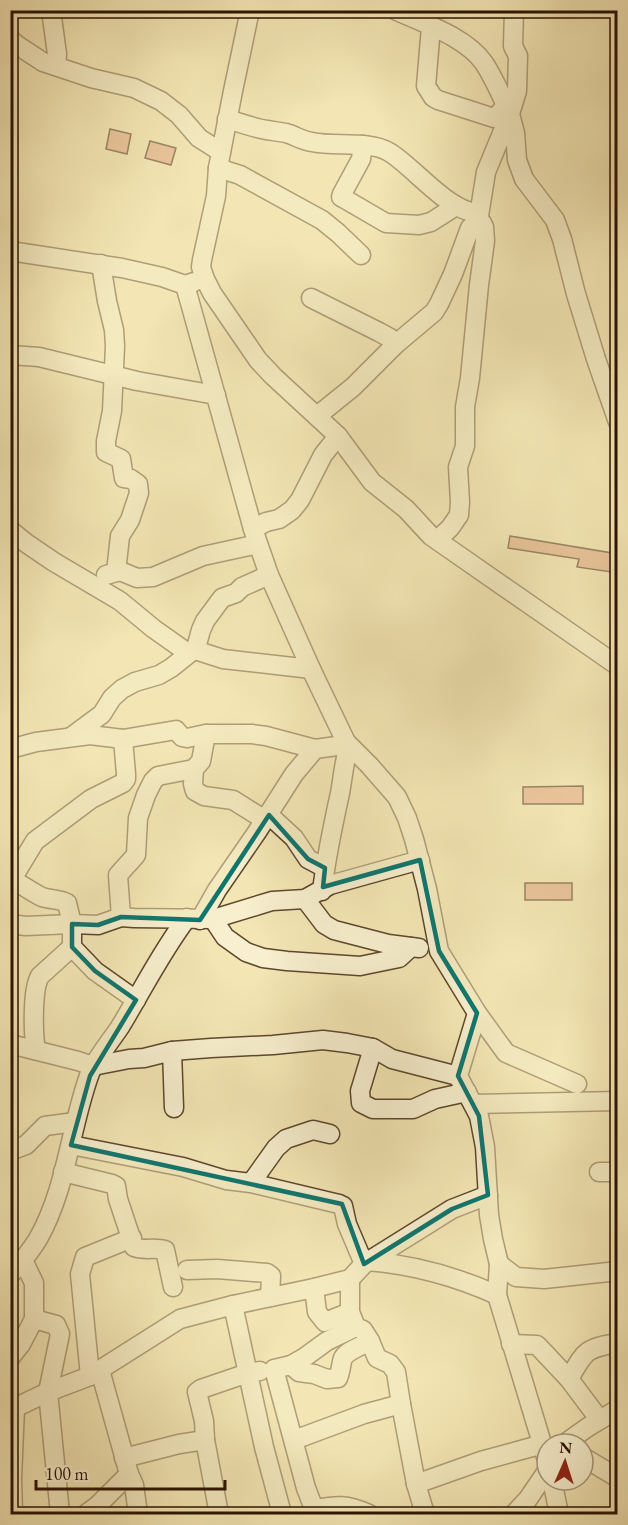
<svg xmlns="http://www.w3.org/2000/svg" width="628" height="1525" viewBox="0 0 628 1525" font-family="'EB Garamond',serif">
<rect width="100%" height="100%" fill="#f3e6b4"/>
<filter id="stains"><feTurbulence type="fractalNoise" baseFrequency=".00333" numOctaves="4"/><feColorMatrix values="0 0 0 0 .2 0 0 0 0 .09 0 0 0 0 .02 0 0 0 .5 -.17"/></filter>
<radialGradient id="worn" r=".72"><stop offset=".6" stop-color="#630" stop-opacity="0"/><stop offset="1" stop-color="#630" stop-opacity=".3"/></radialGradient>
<g fill="#e09d7c" stroke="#2b1200" stroke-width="1.5">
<polygon points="110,129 131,134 127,154 106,149"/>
<polygon points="150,141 176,148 171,165 145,158"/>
<polygon points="510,536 618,554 618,573 577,567 579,559 508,548"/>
<polygon points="583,786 583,804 523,804 523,787"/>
<rect x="525" y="883" width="47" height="17"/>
</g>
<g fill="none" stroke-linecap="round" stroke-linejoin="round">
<g stroke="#5d472d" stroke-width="21">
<g id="minor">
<polyline points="51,10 57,54 56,66"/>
<polyline points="250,10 233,91 218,168 216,196 202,260 201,267 205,279 212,293 258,360 273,376 338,436 372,482 406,509 431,536 618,666"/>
<polyline points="514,10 513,46 518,56 517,91 510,114 515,133 517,160 524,179 555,220 562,239 576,294 596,359 618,422"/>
<polyline points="431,27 426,86 433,97 438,100 494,118 498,115 506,105"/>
<polyline points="10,39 17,45 43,62 91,78 134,88 161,101 179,115 199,138 221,152"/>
<path d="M 227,119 C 241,123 254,128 267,130 C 273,131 280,132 286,133 C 294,135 302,141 312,142 C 335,147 368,140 389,152 C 412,165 452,216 479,212"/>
<polyline points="363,145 361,159 342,194 341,197 343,198 386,223 419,225 431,222 456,206"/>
<polyline points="218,168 240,175 322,220 338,233 361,255"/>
<polyline points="10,251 122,268 162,277 185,285 194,282"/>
<polyline points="101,264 107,301 114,330 115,346 112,411 106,441 106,452 121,459 124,478 131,479 138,484 139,493 130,520 120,536 116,572"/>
<polyline points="185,285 253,529 269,575 311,669 346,742 370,766 397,797 407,818 414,839 427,889 439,951 477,1013 458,1076 479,1116 485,1147 489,1215 493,1239 499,1264 497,1295 547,1460"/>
<polyline points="311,298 379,332 390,338 396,344"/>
<polyline points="10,355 39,357 137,381 216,395"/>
<path d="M 317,416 L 353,387 L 396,344 L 434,312 L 439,304 L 453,274 L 470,228 L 475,223 L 478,222 L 486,172 L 510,114 C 502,97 494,78 484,63 C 466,37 423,23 395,10"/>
<polyline points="253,529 266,522 279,519 292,510 300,500 323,455 338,436"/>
<polyline points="10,530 26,543 54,562 120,601 154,629 188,653"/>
<polyline points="437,540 450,528 459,515 460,502 458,467 465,446 465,407 470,378 479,285 485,241 484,227 482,223 478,222"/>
<polyline points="106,575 120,571 137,578 153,577 203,556 258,544"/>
<polyline points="196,648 198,651 223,659 311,669"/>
<polyline points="206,734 201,761 194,769 193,784 195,791 204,796 233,800 265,820"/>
<polyline points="71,737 102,714 112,698 122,689 135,682 159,675 171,668 196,648 201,630 205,621 222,598 236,593 242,587 269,575"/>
<polyline points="10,749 36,742 90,735 123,739 176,730 182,737 187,738 206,734 252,734 266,736 315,749"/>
<polyline points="269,815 294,838 308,859 325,868"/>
<path d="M 10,879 C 22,884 31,892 42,897 C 51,900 60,899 67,903 L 72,924 L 72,947 L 95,971 L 136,1000"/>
<polyline points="12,879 35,841 91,799 123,783 126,779 126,774 123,739"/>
<path d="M 322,891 C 326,858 333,825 340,793 C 343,777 344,761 349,746"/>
<polyline points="305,899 324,924 334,930 388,944 419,948"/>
<polyline points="121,917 118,875 136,855 138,818 146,795 153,781 158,776 194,769"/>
<polyline points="213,919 225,937 246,952 263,958 287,961 360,966 399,958 411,947"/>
<polyline points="200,920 217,890 257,832 294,774 315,749 337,746 346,742"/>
<polyline points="10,924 26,926 72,924 98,925 121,917 134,918 213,919 272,901 305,899 330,885 420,860"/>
<polyline points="477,1013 506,1053 577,1084"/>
<polyline points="10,1044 78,1061 93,1066 129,1059 144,1058 172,1051 211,1048 273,1045 323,1040 347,1043 373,1048 392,1059 458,1076"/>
<polyline points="373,1048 360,1091 361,1103 373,1109 413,1109 435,1099 467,1092"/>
<path d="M 36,1050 C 33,1034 32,989 40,976 L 72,947"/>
<polyline points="172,1051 174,1108"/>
<polyline points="473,1104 618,1101"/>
<polyline points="71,1145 183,1167 226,1180 251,1183 339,1204 343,1206 347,1224 364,1264"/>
<polyline points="10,1151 26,1145 45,1126 75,1122"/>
<path d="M 63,1172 L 112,1184 L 116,1186 L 118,1199 L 134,1247 C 144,1251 155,1247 165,1250 L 173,1287"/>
<polyline points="599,1172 618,1172"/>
<polyline points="251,1183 276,1148 286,1139 313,1130 330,1134"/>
<path d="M 368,1261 C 415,1265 455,1276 497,1295"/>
<polyline points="499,1264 516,1277 544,1279 618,1271"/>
<polyline points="187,1270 217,1269 267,1273 271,1276 270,1297"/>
<path d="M 10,1275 C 20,1264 30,1252 38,1239 C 67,1188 70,1127 90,1073 C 97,1057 110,1042 120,1027 C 142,991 161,952 187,918"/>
<polyline points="350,1279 350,1312 356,1327 363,1330 370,1341 377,1358 390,1364 396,1372 401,1404 416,1484 425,1514"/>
<polyline points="314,1288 317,1312 325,1322 350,1312"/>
<polyline points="233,1305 264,1447 282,1514"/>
<polyline points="34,1319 56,1325 60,1334 48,1392 60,1514"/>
<polyline points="511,1344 537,1345 569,1379 599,1419"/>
<polyline points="10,1358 21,1344 34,1319 34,1283 23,1260"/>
<path d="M 291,1365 L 299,1372 L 314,1374 L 327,1379 L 338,1378 C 341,1371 341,1363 343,1358 C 348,1350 362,1346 370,1341"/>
<polyline points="100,1370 129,1474 134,1485 138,1514"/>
<polyline points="90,1376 80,1274 85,1257 132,1238"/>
<path d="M 569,1379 C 585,1351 585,1348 618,1343"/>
<polyline points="10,1410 48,1392 90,1376 180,1319 233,1305 314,1288 350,1279 364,1264 452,1209 488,1195"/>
<polyline points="205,1440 204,1421 197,1392 201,1389 248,1373 260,1371"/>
<polyline points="294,1440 364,1414 401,1404"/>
<polyline points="564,1444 588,1427 618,1409"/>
<polyline points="583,1457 618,1478"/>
<polyline points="124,1458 179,1444 205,1440 219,1514"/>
<polyline points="552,1480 559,1514"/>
<polyline points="416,1484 481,1461 543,1444"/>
<path d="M 314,1509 C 338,1505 346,1504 369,1514"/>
<polyline points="13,1514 12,1478 15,1408"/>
<polyline points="86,1514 97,1506 129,1474"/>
<polyline points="316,1514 306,1488 274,1369 291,1365 305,1357 327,1341 356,1327"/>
<polyline points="514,1514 528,1499 547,1471"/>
</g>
</g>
<use href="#minor" stroke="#f7efce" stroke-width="18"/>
</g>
<path d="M0 0H628V1525H0ZM 269,815 L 308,859 L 325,868 L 323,887 L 420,860 L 439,951 L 477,1013 L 458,1076 L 479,1116 L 488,1195 L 452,1209 L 364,1264 L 342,1204 L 71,1145 L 90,1076 L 136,1000 L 95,971 L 72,947 L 72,924 L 98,925 L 121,917 L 200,920 Z" fill="#f3e6b4" fill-opacity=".55" fill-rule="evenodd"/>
<path fill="none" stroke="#0f766e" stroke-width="4.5" stroke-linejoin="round" d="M 269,815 L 308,859 L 325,868 L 323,887 L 420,860 L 439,951 L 477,1013 L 458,1076 L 479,1116 L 488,1195 L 452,1209 L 364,1264 L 342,1204 L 71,1145 L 90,1076 L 136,1000 L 95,971 L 72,947 L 72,924 L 98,925 L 121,917 L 200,920 Z"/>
<rect width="628" height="1525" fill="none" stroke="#f3e6b4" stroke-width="36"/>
<rect x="12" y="12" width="604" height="1501" fill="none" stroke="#2b1200" stroke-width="3"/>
<rect x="18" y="18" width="592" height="1489" fill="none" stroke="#2b1200" stroke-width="1.5"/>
<g transform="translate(565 1462) rotate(3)"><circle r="28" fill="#f7efce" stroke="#a5977c" stroke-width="1.5"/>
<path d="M0-4.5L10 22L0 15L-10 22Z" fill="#8f2418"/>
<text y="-9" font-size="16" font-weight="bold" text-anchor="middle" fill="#2b1200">N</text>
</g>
<path d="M36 1480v9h189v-9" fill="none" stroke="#2b1200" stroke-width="3"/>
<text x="45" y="1480" font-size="18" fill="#2b1200" stroke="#f7efce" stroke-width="4.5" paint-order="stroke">100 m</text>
<rect width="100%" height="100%" filter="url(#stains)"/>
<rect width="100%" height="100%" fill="url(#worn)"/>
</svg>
